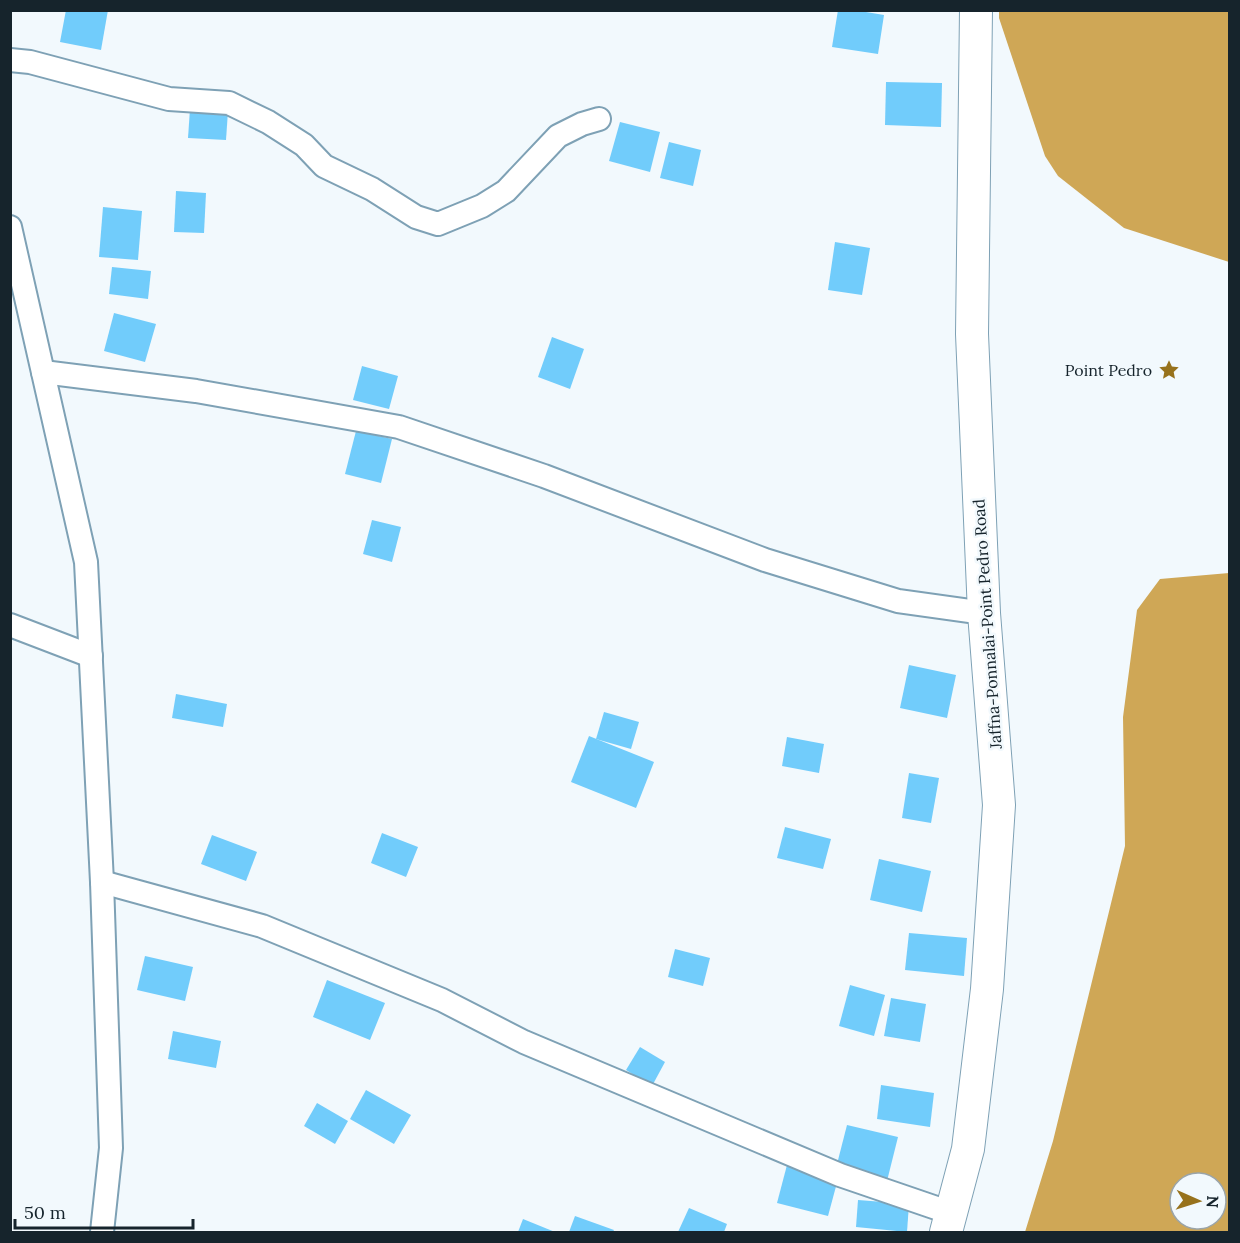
<svg xmlns="http://www.w3.org/2000/svg" width="1240" height="1243" viewBox="0 0 1240 1243" font-family="Lora,serif">
<rect width="100%" height="100%" fill="#f2f9fd"/>
<g fill="#cfa756" fill-rule="evenodd">
<polygon points="999,11 1229,11 1229,262 1124,228 1058,176 1045,156 999,18"/>
<path d="M 1229,573 L 1229,1232 L 1025,1232 L 1053,1141 L 1125,846 L 1123,717 L 1137,610 L 1160,579 ZM 1180,1183 L 1216,1183 L 1216,1219 L 1180,1219 Z"/>
</g>
<g fill="#71ccfb">
<polygon points="66,10 108,10 101,50 60,42"/>
<polygon points="838,10 854,10 884,15 878,54 832,47"/>
<polygon points="886,82 942,83 941,127 885,125"/>
<polygon points="190,109 228,111 226,140 188,138"/>
<polygon points="620,122 660,132 650,172 609,161"/>
<polygon points="669,142 701,150 693,186 660,178"/>
<polygon points="176,191 206,193 204,233 174,232"/>
<polygon points="103,207 142,211 138,260 99,257"/>
<polygon points="835,242 870,248 862,295 828,290"/>
<polygon points="112,267 151,271 148,299 109,294"/>
<polygon points="114,313 156,324 145,362 104,351"/>
<polygon points="552,337 584,349 570,389 538,377"/>
<polygon points="362,366 398,376 389,409 353,400"/>
<polygon points="356,431 392,439 381,483 345,474"/>
<polygon points="372,520 401,527 392,562 363,554"/>
<polygon points="909,665 956,675 947,718 900,708"/>
<polygon points="176,694 227,704 223,727 172,718"/>
<polygon points="604,712 639,722 631,749 596,739"/>
<polygon points="589,736 654,762 636,808 571,782"/>
<polygon points="787,737 824,744 819,773 782,766"/>
<polygon points="909,773 939,778 931,823 902,818"/>
<polygon points="785,827 831,839 823,869 777,858"/>
<polygon points="382,833 418,847 406,877 371,863"/>
<polygon points="212,835 257,852 246,881 201,864"/>
<polygon points="879,859 931,871 922,912 870,900"/>
<polygon points="909,933 967,938 964,976 905,970"/>
<polygon points="675,949 710,958 703,986 668,977"/>
<polygon points="145,956 193,967 185,1001 137,990"/>
<polygon points="327,980 385,1003 370,1040 313,1017"/>
<polygon points="850,985 885,995 874,1036 839,1026"/>
<polygon points="891,998 926,1004 920,1042 884,1036"/>
<polygon points="173,1031 221,1041 216,1068 168,1059"/>
<polygon points="640,1047 665,1062 652,1086 626,1070"/>
<polygon points="881,1085 934,1093 930,1127 877,1119"/>
<polygon points="366,1090 411,1115 394,1144 350,1119"/>
<polygon points="317,1103 348,1121 335,1144 304,1126"/>
<polygon points="847,1125 898,1137 887,1181 836,1168"/>
<polygon points="787,1165 838,1179 828,1216 777,1203"/>
<polygon points="858,1200 909,1204 907,1232 856,1227"/>
<polygon points="689,1208 727,1224 724,1232 678,1232"/>
<polygon points="575,1216 614,1230 613,1232 569,1232"/>
<polygon points="523,1219 555,1232 518,1232"/>
</g>
<g fill="none" stroke-linecap="round" stroke-linejoin="round">
<g stroke="#7ea1b5" stroke-width="26">
<g id="street">
<polyline points="10,60 30,62 169,99 229,103 268,122 304,145 324,166 372,189 416,217 438,224 482,206 506,191 558,136 582,124 599,119"/>
<polyline points="10,227 86,562 102,882 111,1148 102,1232"/>
<polyline points="43,372 196,391 399,427 544,476 765,560 898,601 984,613"/>
<polyline points="10,625 91,656"/>
<polyline points="102,882 262,926 442,1000 524,1042 840,1175 951,1213"/>
</g>
</g>
<g stroke="#7ea1b5" stroke-width="34">
<polyline id="secondary" points="946,1232 968,1149 987,989 999,805 984,613 972,334 976,10"/>
</g>
<use href="#street" stroke="#fff" stroke-width="22"/>
<use href="#secondary" stroke="#fff" stroke-width="32"/>
</g>
<defs>
<g id="sight-bare" transform="scale(1.62)"><path d="M0-6L1.8-2.2L6-1.7L2.9 1.2L3.7 5.4L0 3.3L-3.7 5.4L-2.9 1.2L-6-1.7L-1.8-2.2Z" fill="#97721c" stroke="#f2f9fd" stroke-width="2.5" paint-order="stroke"/></g>
</defs>
<g fill-rule="evenodd">
<use href="#sight-bare" x="1169" y="370"/>
</g>
<g text-anchor="middle" dominant-baseline="central" stroke-width="5" stroke-linejoin="round" paint-order="stroke">
<g font-size="16" fill="#16242c" stroke="#f2f9fd" text-anchor="end">
<text x="1152" y="370">Point Pedro</text>
</g>
<g font-size="16" fill="#16242c" stroke="#f2f9fd">
<text transform="translate(987 624) rotate(-94)">Jaffna-Ponnalai-Point Pedro Road</text>
</g>
</g>
<rect width="1240" height="1243" fill="none" stroke="#16242c" stroke-width="24"/>
<g transform="translate(1198 1201) rotate(93)"><circle r="28" fill="#f2f9fd" stroke="#9aa4a9" stroke-width="1.5"/>
<path d="M0-4.5L10 22L0 15L-10 22Z" fill="#97721c"/>
<text y="-9" font-size="16" font-weight="bold" text-anchor="middle" fill="#16242c">N</text>
</g>
<path d="M15 1219v9h178v-9" fill="none" stroke="#16242c" stroke-width="3"/>
<text x="24" y="1219" font-size="18" fill="#16242c" stroke="#f2f9fd" stroke-width="4.5" paint-order="stroke">50 m</text>
</svg>
